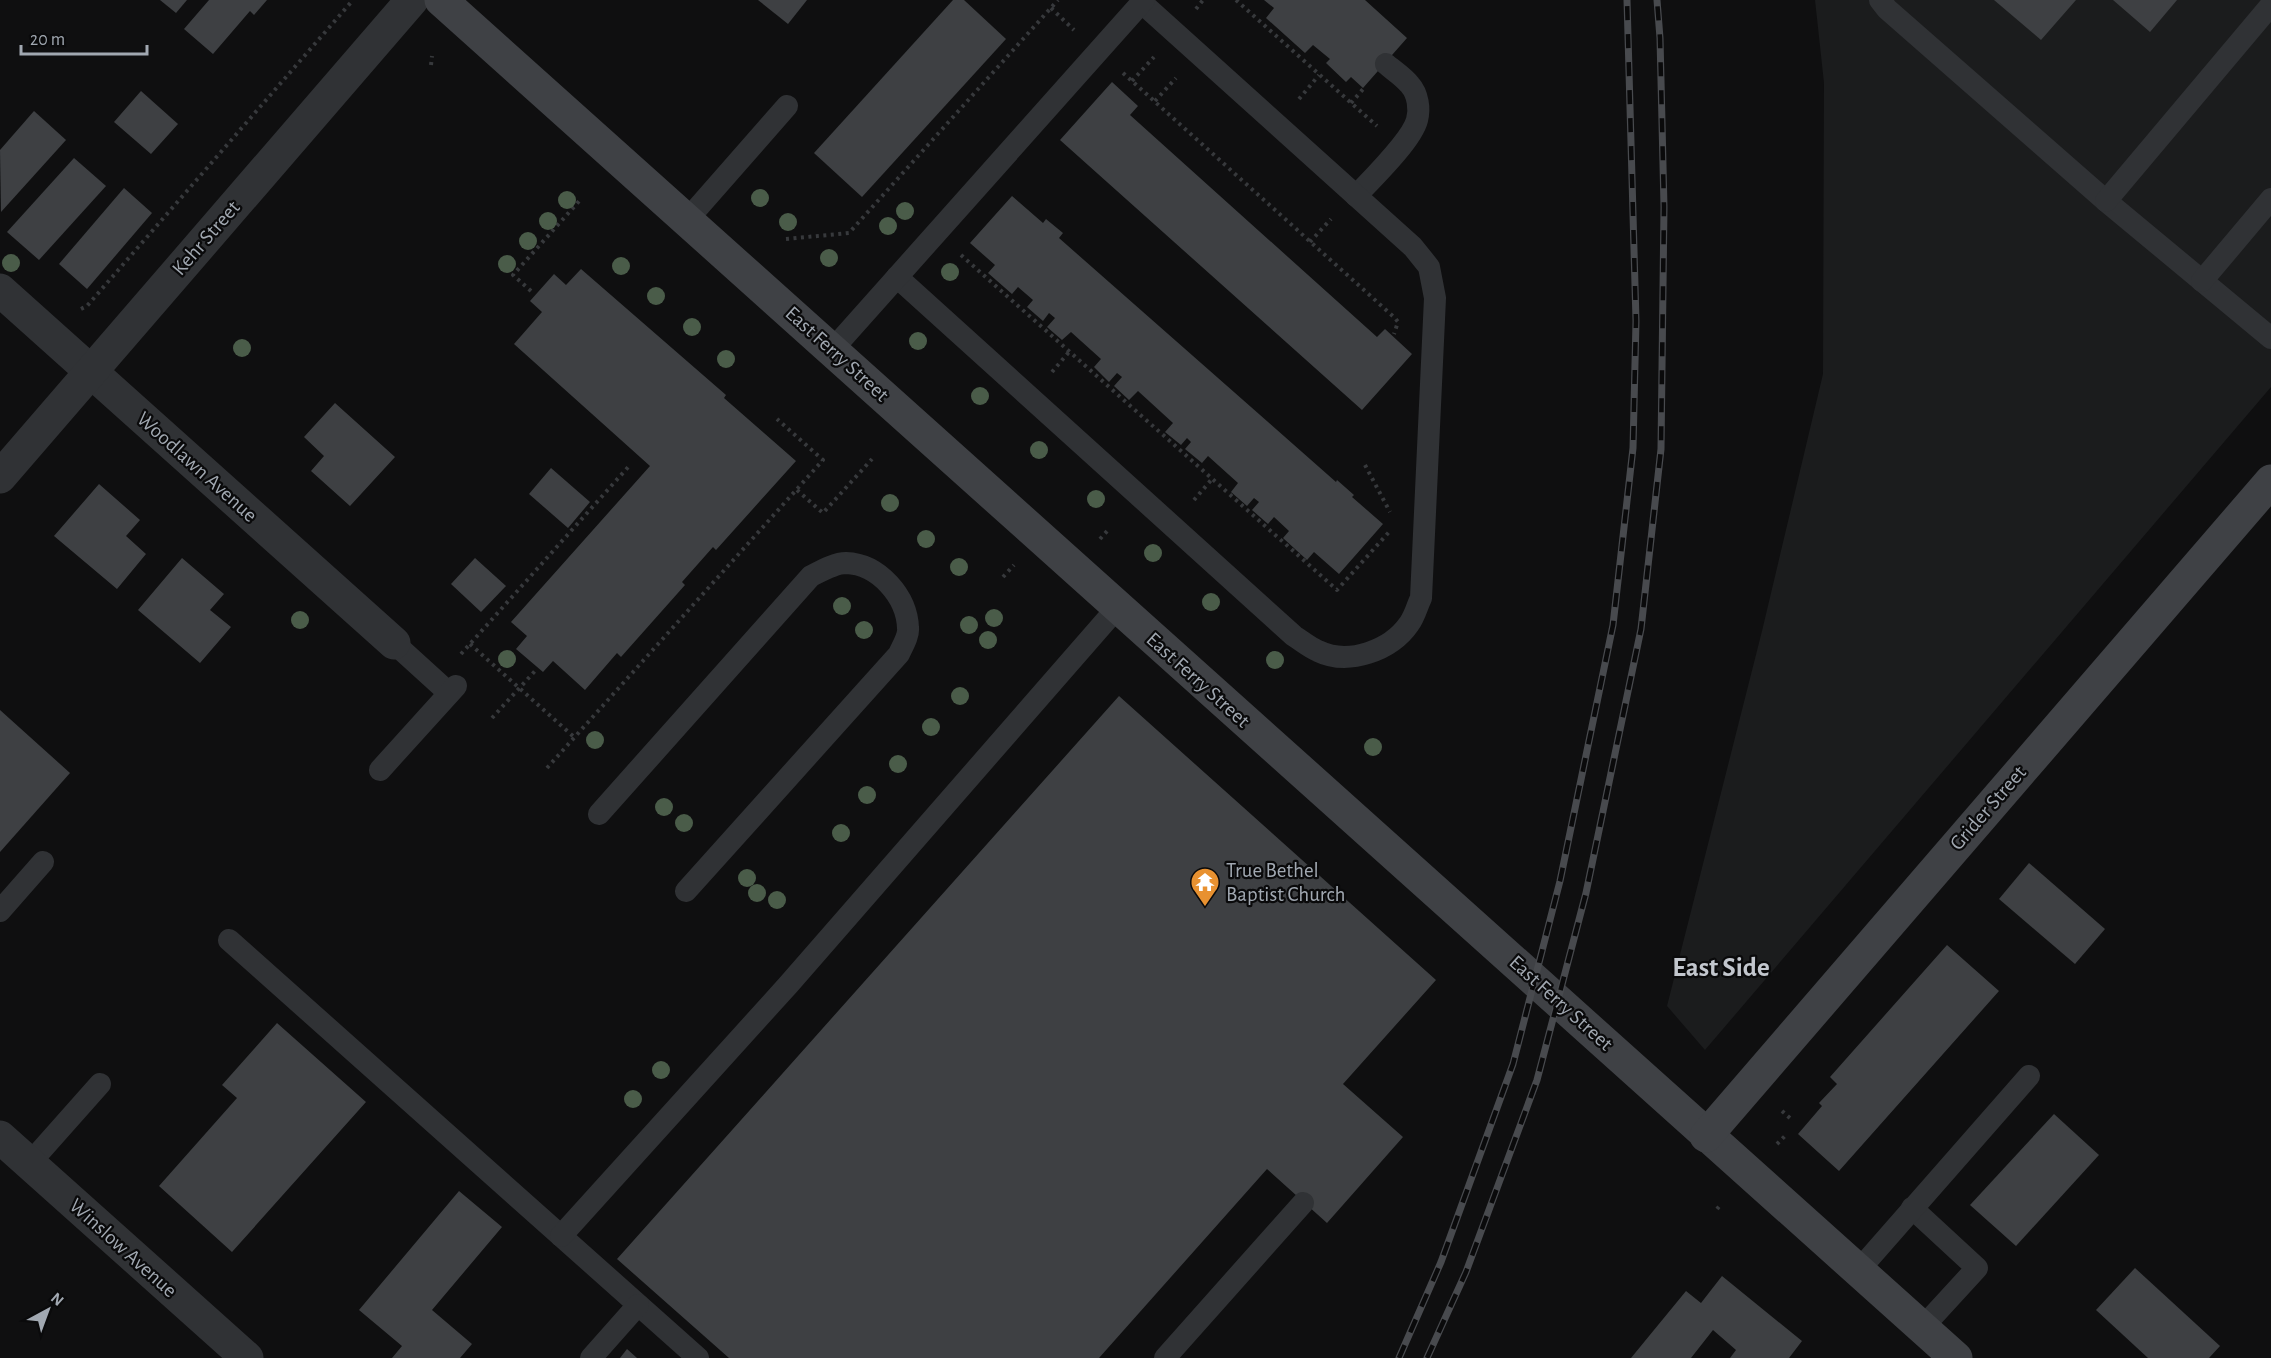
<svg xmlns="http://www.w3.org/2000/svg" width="2271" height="1358" viewBox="0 0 2271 1358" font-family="'Alegreya Sans',sans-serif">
<rect width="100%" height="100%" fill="#0f0f10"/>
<polygon fill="#1b1c1d" points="1815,0 2271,0 2271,387 1705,1050 1667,1006 1762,631 1823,374 1824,83"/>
<g fill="#3e4043">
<polygon points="160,0 187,0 176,13"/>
<polygon points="209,0 267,0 254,15 250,11 213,54 184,29"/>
<polygon points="758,0 807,0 788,24"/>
<polygon points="953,0 964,0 1006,39 862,197 814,153"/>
<polygon points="1264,0 1365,0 1407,38 1363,88 1351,77 1346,82 1326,63 1330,59 1313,45 1305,53 1266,18 1274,8"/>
<polygon points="1994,0 2076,0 2041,40"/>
<polygon points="2113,0 2177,0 2150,32"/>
<polygon points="1112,82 1138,106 1130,115 1377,337 1385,329 1412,354 1362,410 1060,140"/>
<polygon points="141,91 178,124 151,154 114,122"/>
<polygon points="34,111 66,140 1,212 0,150"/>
<polygon points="74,158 106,186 39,260 7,232"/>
<polygon points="124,188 152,213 87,289 59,264"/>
<polygon points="1012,196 1043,223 1046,219 1063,233 1059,238 1336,482 1337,480 1354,495 1352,497 1383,524 1339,574 1314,552 1307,560 1283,538 1289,531 1274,517 1268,524 1252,510 1259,502 1254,498 1247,506 1231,492 1238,483 1208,456 1202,463 1185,449 1191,442 1187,438 1181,445 1165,432 1173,423 1138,391 1129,400 1114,386 1122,377 1117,373 1109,382 1094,367 1101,359 1071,332 1062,340 1047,327 1055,318 1049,313 1043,321 1027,307 1033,300 1018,287 1012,294 988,273 995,265 970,243"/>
<polygon points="581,269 726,395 724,398 796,461 716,550 713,547 682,582 685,585 621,657 617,653 585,690 553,661 543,672 516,649 527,636 511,622 650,466 514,344 542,312 530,301 554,274 566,285"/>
<polygon points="335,403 395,457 350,506 311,471 324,456 304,437"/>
<polygon points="551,468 590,502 568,528 529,494"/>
<polygon points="99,484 140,520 126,536 146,554 117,589 54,536"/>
<polygon points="182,558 224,594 210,610 231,627 200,663 138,610"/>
<polygon points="475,558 506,586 481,612 451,584"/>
<polygon points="1119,696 1436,980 1343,1084 1403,1137 1327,1223 1267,1169 1099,1358 729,1358 617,1259"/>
<polygon points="0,710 70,773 0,852"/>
<polygon points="2029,863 2105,929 2075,964 1999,899"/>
<polygon points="1947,945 1999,991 1839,1171 1798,1134 1822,1106 1819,1103 1837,1084 1830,1077"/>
<polygon points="277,1023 366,1102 232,1252 159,1186 237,1098 222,1085"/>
<polygon points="2054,1114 2099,1155 2016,1246 1970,1205"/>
<polygon points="459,1191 502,1227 432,1310 472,1344 460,1358 392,1358 402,1346 359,1310"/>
<polygon points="2135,1268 2220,1346 2209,1358 2148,1358 2096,1310"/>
<polygon points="1722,1276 1802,1341 1789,1358 1730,1358 1736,1350 1713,1330 1691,1358 1631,1358 1686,1291 1701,1303"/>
<polygon points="627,1349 637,1358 620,1358"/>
</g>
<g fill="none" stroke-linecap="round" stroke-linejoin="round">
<g stroke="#37393c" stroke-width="4" stroke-dasharray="3 4.5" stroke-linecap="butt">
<polyline points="1236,0 1377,126"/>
<polyline points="1051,8 1074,30"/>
<polyline points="1196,9 1203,0"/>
<polyline points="431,65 432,56"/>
<polyline points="1123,73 1395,318 1398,322 1394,334"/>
<polyline points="1132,81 1154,57"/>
<polyline points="1299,99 1319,75"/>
<polyline points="1155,101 1176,78"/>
<polyline points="1351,103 1364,88"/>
<polyline points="786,239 849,233 1058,0"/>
<polyline points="1310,242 1331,219"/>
<polyline points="961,255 1337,590 1390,531"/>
<polyline points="531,291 513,275 581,199"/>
<polyline points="81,309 87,306 353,0"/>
<polyline points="1052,372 1069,352"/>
<polyline points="1365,465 1390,512"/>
<polyline points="797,490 823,513 872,459"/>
<polyline points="1194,500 1212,479"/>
<polyline points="1100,539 1109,529"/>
<polyline points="1003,577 1014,565"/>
<polyline points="470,644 574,737"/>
<polyline points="461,654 630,465"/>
<polyline points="492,718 535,671"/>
<polyline points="547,768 823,460 777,419"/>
<polyline points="1782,1111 1790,1118"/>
<polyline points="1777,1144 1785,1136"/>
<polyline points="1717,1209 1721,1204"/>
</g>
<g stroke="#303235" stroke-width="22">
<polyline points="1880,0 1887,9 2106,201 2271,338"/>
<path d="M 1356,196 C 1372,179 1412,140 1417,120 C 1420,109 1418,94 1410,85 C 1404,77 1393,70 1386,64"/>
<polyline points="2106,201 2271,5"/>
<polyline points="687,220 787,106"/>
<path d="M 897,277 L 1294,636 C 1302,641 1309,647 1318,651 C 1349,666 1391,650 1409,624 C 1415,616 1417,606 1421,598 L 1435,298 L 1429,267 L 1413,247 L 1141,2"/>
<polyline points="2202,281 2271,199"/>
<polyline points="832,350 1144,0"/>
<polyline points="394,643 449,693"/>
<polyline points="380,770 456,686"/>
<path d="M 599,814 L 811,576 C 821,571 835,563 846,563 C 879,564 907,597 908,628 C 909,636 902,647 899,654 L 686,891"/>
<polyline points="0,911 43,862"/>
<polyline points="229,940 698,1358"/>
<polyline points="29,1164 100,1084"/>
<polyline points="1912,1208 1977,1268 1922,1328"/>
<polyline points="561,1236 789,984 1117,608"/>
<polyline points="1858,1271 2029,1076"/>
<polyline points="591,1358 638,1305"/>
<polyline points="1165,1358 1303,1203"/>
</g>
<g stroke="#303235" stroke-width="33">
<polyline points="0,290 394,643"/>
<polyline points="0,477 412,0"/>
<polyline points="0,1137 247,1358"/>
</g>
<g stroke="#3f4145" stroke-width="33">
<polyline points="441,0 1956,1358"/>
<polyline points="1706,1136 2271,481"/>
</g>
<g stroke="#484a4e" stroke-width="7">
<g id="rail">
<polyline points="1399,1358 1441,1262 1513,1064 1560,881 1613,625 1633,448 1636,321 1627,0"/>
<polyline points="1427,1358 1466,1272 1537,1080 1586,893 1641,629 1661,449 1664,207 1660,38 1657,0"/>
</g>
</g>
<use href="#rail" stroke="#0a0a0b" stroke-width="4.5" stroke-dasharray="14" stroke-linecap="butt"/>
</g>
<g fill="#4a5c49">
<circle cx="760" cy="198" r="9"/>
<circle cx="567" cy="200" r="9"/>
<circle cx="905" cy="211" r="9"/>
<circle cx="548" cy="221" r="9"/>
<circle cx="788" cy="222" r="9"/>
<circle cx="888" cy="226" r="9"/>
<circle cx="528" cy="241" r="9"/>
<circle cx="829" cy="258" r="9"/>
<circle cx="11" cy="263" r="9"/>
<circle cx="507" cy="264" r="9"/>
<circle cx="621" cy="266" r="9"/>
<circle cx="950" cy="272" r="9"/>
<circle cx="656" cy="296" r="9"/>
<circle cx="692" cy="327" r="9"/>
<circle cx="918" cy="341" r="9"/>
<circle cx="242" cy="348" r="9"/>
<circle cx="726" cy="359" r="9"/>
<circle cx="980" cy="396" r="9"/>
<circle cx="1039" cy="450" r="9"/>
<circle cx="1096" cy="499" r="9"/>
<circle cx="890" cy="503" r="9"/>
<circle cx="926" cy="539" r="9"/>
<circle cx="1153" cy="553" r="9"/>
<circle cx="959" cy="567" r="9"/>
<circle cx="1211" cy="602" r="9"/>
<circle cx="842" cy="606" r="9"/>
<circle cx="994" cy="618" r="9"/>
<circle cx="300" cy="620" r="9"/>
<circle cx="969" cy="625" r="9"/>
<circle cx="864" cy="630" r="9"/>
<circle cx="988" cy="640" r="9"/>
<circle cx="507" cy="659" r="9"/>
<circle cx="1275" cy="660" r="9"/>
<circle cx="960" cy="696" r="9"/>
<circle cx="931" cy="727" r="9"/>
<circle cx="595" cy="740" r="9"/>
<circle cx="1373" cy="747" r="9"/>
<circle cx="898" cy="764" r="9"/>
<circle cx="867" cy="795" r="9"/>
<circle cx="664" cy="807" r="9"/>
<circle cx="684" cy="823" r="9"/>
<circle cx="841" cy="833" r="9"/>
<circle cx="747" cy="878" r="9"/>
<circle cx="757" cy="893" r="9"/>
<circle cx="777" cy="900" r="9"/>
<circle cx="661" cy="1070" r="9"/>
<circle cx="633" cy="1099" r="9"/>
</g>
<defs>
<g id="temple-pin" transform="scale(1.5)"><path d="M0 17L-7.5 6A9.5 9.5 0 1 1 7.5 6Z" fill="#e89130" stroke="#0a0a0b"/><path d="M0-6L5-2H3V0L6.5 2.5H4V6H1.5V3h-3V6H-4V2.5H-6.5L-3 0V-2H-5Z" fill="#fff"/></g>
</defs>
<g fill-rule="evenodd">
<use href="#temple-pin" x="1205" y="882"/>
</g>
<g text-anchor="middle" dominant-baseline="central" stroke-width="4.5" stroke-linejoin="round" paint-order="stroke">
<g font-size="21" fill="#a1a8b1" stroke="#0a0a0b">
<text transform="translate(206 238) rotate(-49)">Kehr Street</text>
<text transform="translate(837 354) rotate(42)">East Ferry Street</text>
<text transform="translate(197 467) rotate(42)">Woodlawn Avenue</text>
<text transform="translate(1198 680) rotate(42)">East Ferry Street</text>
<text transform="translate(1988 808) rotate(-49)">Grider Street</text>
<text transform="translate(1561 1003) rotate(42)">East Ferry Street</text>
<text transform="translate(123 1248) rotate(42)">Winslow Avenue</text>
</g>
<g font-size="21" fill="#a1a8b1" stroke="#0a0a0b" text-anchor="start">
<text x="1226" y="870">True Bethel<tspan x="1226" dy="24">Baptist Church</tspan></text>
</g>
<g font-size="27" font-weight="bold" fill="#c2c6cd" stroke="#0a0a0b">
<text x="1721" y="967">East Side</text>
</g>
</g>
<g transform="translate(48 1310) rotate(41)" stroke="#0a0a0b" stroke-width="4.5" paint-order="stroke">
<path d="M0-4.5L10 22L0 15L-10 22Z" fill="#a1a8b1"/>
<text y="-9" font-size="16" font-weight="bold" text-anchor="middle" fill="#a1a8b1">N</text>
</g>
<path d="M21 45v9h126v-9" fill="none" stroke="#a1a8b1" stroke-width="3"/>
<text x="30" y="45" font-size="18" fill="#a1a8b1" stroke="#0a0a0b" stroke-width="4.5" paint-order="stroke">20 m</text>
</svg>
